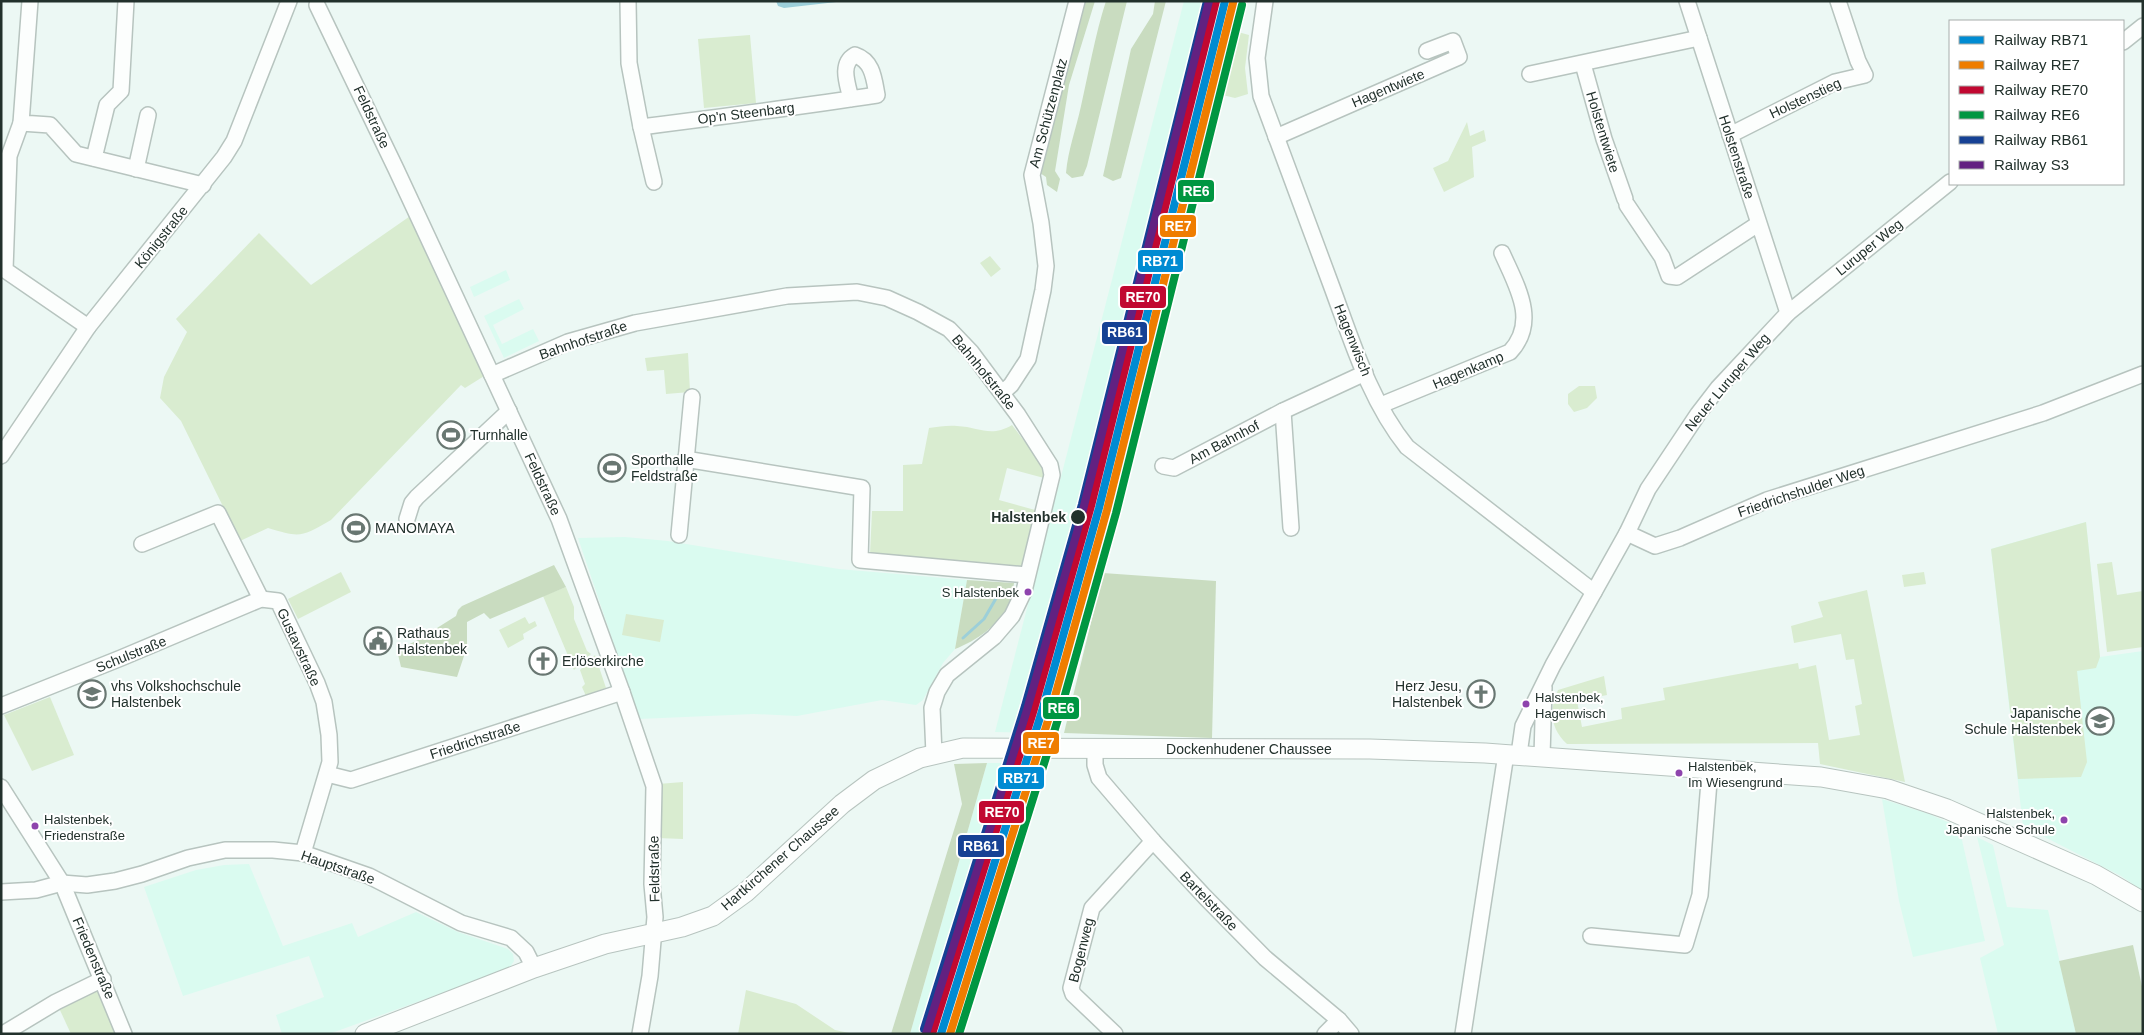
<svg xmlns="http://www.w3.org/2000/svg" width="2144" height="1035" viewBox="0 0 2144 1035" font-family="Arial,sans-serif">
<rect width="100%" height="100%" fill="#ecf8f4"/>
<g fill="#dafbf0">
<polygon points="1184,1 1230,1 1136,391 1096,545 1043,733 995,732"/>
<polygon points="506,270 510,280 474,297 470,287"/>
<polygon points="519,299 524,309 493,325 502,344 533,329 539,341 504,358 484,316"/>
<polygon points="2086,522 2100,657 2143,651 2143,891 2121,876 2023,826 1991,549"/>
<polygon points="625,537 668,541 839,569 967,580 955,649 943,663 923,700 916,705 882,700 797,716 754,714 639,719 578,538"/>
<polygon points="987,763 1032,763 955,1034 910,1034"/>
<polygon points="1882,799 1929,814 1959,827 1985,941 1913,957 1899,901"/>
<polygon points="1977,837 1993,845 2007,907 2048,910 2076,1034 1998,1034 1980,958 2004,945"/>
<polygon points="249,864 283,946 352,923 358,937 416,912 458,932 508,949 513,954 514,961 510,967 486,977 329,1034 282,1034 276,1015 324,997 309,956 183,996 144,887 196,870 224,865"/>
</g>
<g fill="#d9ecd0">
<polygon points="1227,29 1249,35 1245,68 1248,94 1235,98 1210,92"/>
<polygon points="750,35 756,103 704,108 698,39"/>
<polygon points="1467,122 1470,136 1484,130 1486,141 1472,147 1474,177 1444,192 1433,168 1448,161"/>
<path d="M 416,212 L 489,373 L 465,388 L 461,385 L 331,520 C 301,537 301,538 268,528 L 240,541 L 181,421 L 160,398 L 164,377 L 187,332 L 176,319 L 259,233 L 311,285 Z"/>
<polygon points="990,256 1001,269 991,277 980,263"/>
<polygon points="688,353 690,392 666,394 664,370 647,371 645,358"/>
<polygon points="1579,386 1595,386 1597,398 1587,408 1574,412 1568,404 1568,394"/>
<path d="M 1012,425 L 1042,464 L 1044,478 L 1007,468 L 999,500 L 1035,510 L 1022,567 L 870,554 L 872,511 L 903,511 L 903,465 L 922,464 L 929,428 C 938,427 948,425 957,426 C 980,427 990,438 1012,425 Z"/>
<polygon points="2086,522 2100,657 2096,668 2077,671 2087,762 2081,777 2018,779 1991,549"/>
<polygon points="2112,562 2117,595 2143,591 2143,647 2107,652 2097,564"/>
<polygon points="341,572 351,592 298,619 288,599"/>
<polygon points="1924,572 1926,584 1904,587 1902,575"/>
<polygon points="566,587 574,607 574,619 587,651 591,654 574,670 543,596"/>
<path d="M 1867,590 L 1905,782 L 1820,764 L 1818,743 L 1567,744 C 1550,728 1549,710 1558,690 L 1604,676 L 1607,695 L 1577,701 L 1582,727 L 1622,719 L 1621,708 L 1665,700 L 1663,688 L 1798,663 L 1799,669 L 1816,665 L 1829,740 L 1860,735 L 1855,706 L 1862,704 L 1854,659 L 1846,660 L 1841,634 L 1794,643 L 1791,626 L 1823,617 L 1818,602 Z"/>
<polygon points="626,614 664,620 660,642 622,635"/>
<polygon points="525,617 529,624 535,621 537,626 523,634 524,639 508,648 499,630"/>
<polygon points="595,655 606,688 586,696 582,687 585,684 580,670"/>
<polygon points="50,697 74,755 32,771 4,715"/>
<polygon points="683,782 683,839 657,838 658,784"/>
<polygon points="97,988 116,1034 71,1034 59,1008"/>
<polygon points="746,990 796,1004 835,1030 854,1034 738,1034"/>
</g>
<g fill="#c9dcc0">
<polygon points="1083,1 1095,1 1069,85 1055,171 1060,179 1057,192 1047,185 1046,177 1037,171"/>
<path d="M 1106,1 L 1127,1 L 1087,166 L 1083,176 L 1072,178 L 1066,173 C 1068,150 1076,129 1081,106 C 1089,71 1095,35 1106,1 Z"/>
<polygon points="1155,1 1166,1 1121,178 1113,181 1103,176 1131,49 1153,14"/>
<polygon points="554,565 566,587 490,619 484,613 467,622 467,647 457,677 401,667 397,650 418,640 456,616 458,610 462,606"/>
<polygon points="1103,573 1216,581 1212,738 1064,733"/>
<path d="M 967,580 L 1014,583 C 1013,589 1012,596 1009,603 C 1001,624 976,641 955,649 Z"/>
<polygon points="987,763 910,1034 891,1034 962,804 954,764"/>
<polygon points="2133,945 2143,991 2143,1034 2076,1034 2059,961"/>
</g>
<polygon fill="#9ccfd9" points="776,1 845,1 784,8 778,6"/>
<g fill="none" stroke-linecap="round" stroke-linejoin="round">
<polyline stroke="#9ccfd9" stroke-width="3" points="963,638 984,619 998,595"/>
<g stroke="#b7c4bf" stroke-width="18">
<g id="minor">
<polyline points="30,1 21,123 50,125 76,154 203,185"/>
<path d="M 628,1 L 629,63 L 641,127 C 720,117 799,107 877,95 C 874,79 873,61 855,55 C 839,64 848,85 851,99"/>
<path d="M 1265,1 L 1257,58 L 1261,96 C 1284,158 1307,220 1330,282 C 1351,338 1369,400 1407,447 L 1594,592"/>
<polyline points="1687,1 1788,313"/>
<polyline points="317,5 396,169 559,519 622,692 654,786 652,884 655,917 650,976 640,1034"/>
<polyline points="2123,42 2143,26"/>
<polyline points="1583,64 1604,139 1625,199"/>
<polyline points="1530,74 1699,38"/>
<polyline points="21,123 9,156 5,270 88,327"/>
<polyline points="641,127 654,182"/>
<polyline points="1730,135 1835,82 1865,75 1858,61 1838,1"/>
<polyline points="1276,137 1459,57 1453,41 1427,51"/>
<polyline points="94,158 107,105 121,91 126,1"/>
<polyline points="136,169 148,115"/>
<polyline points="1627,205 1662,257 1669,276 1677,277 1758,224"/>
<polyline points="492,375 568,342 635,323 787,296 857,292 887,298 918,312 949,329 971,352 1018,415 1050,465 1052,475 1024,591 1012,616 994,637 947,675 937,692 932,708 934,754"/>
<polyline points="1002,393 1011,385 1028,359 1043,290 1046,266 1041,223 1032,175 1077,1"/>
<path d="M 1381,405 L 1510,352 C 1539,321 1516,285 1502,253"/>
<polyline points="1283,411 1291,528"/>
<polyline points="1,456 88,327 224,157 234,141 289,1"/>
<polyline points="685,459 862,488 860,560 1027,575"/>
<polyline points="1163,466 1174,468 1283,411 1365,373"/>
<polyline points="407,519 412,503 417,497 509,411"/>
<polyline points="1627,533 1655,546 1680,538 1767,500 2043,413 2143,374"/>
<polyline points="679,535 692,397"/>
<polyline points="142,544 218,513 261,599"/>
<polyline points="1,706 121,658 261,599 278,601 317,683 324,702 329,735 330,762 303,853"/>
<polyline points="1095,749 1095,765 1099,778 1153,841 1205,897 1265,958 1339,1020 1351,1034"/>
<polyline points="1519,754 1523,726 1553,665 1627,533 1648,489 1698,414 1718,388 1788,313 1950,182"/>
<polyline points="1542,756 1544,687"/>
<polyline points="327,774 351,780 622,692"/>
<polyline points="1,787 62,883 124,1034"/>
<polyline points="1,892 36,890 62,883 87,885 115,881 142,874 188,858 225,850 273,850 303,853 369,876 461,923 511,938 526,952 534,968"/>
<polyline points="1591,936 1685,945 1700,895 1710,769"/>
<polyline points="3,1034 56,1002 103,979"/>
<polyline points="1115,1034 1073,994 1071,988 1092,908 1153,841"/>
<polyline points="1325,1034 1339,1020"/>
<polyline points="1463,1034 1506,754"/>
</g>
</g>
<g stroke="#b7c4bf" stroke-width="21">
<polyline id="major" points="365,1034 534,968 605,944 682,927 713,916 746,892 842,804 874,780 920,758 963,748 1370,749 1485,753 1821,777 1888,789 1947,809 2096,875 2143,902"/>
</g>
<use href="#minor" stroke="#fcfefd" stroke-width="15"/>
<use href="#major" stroke="#fcfefd" stroke-width="19"/>
<g stroke="#fff" stroke-width="11">
<polyline id="rail-1" points="941,1034 1042,711 1099,508 1225,1"/>
</g>
<g stroke="#fff" stroke-width="11">
<polyline id="rail-2" points="950,1034 1050,714 1107,510 1233,3"/>
</g>
<g stroke="#fff" stroke-width="11">
<polyline id="rail-3" points="933,1031 1034,709 1091,506 1216,1"/>
</g>
<g stroke="#fff" stroke-width="11">
<polyline id="rail-4" points="959,1034 1059,716 1116,513 1242,5"/>
</g>
<g stroke="#fff" stroke-width="11">
<polyline id="rail-5" points="924,1029 1025,706 1082,504 1207,1"/>
</g>
<g stroke="#fff" stroke-width="11">
<polyline id="rail-6" points="926,1034 1027,710 1081,518 1209,1"/>
</g>
<use href="#rail-1" stroke="#008bd2" stroke-width="8"/>
<use href="#rail-2" stroke="#ef7d00" stroke-width="8"/>
<use href="#rail-3" stroke="#c10831" stroke-width="8"/>
<use href="#rail-4" stroke="#009641" stroke-width="8"/>
<use href="#rail-5" stroke="#164194" stroke-width="8"/>
<use href="#rail-6" stroke="#622181" stroke-width="8"/>
</g>
<defs>
<g id="stadium-ring" transform="scale(1.4375)"><circle r="9.5" fill="#fff" stroke="#697772" stroke-width="1.5"/><path d="M0-5a6.5 5 0 1 0 0 10a6.5 5 0 1 0 0-10ZM-3.5-1.8h7v3.6h-7Z" fill="#697772"/></g>
<g id="civic-ring" transform="scale(1.4375)"><circle r="9.5" fill="#fff" stroke="#697772" stroke-width="1.5"/><path d="M-.6-6.5H3V-4.5H.6V-3L4-1V1h2V6H-6V1h2V-1L-.6-3ZM-1.2 2.5V6h2.4V2.5Z" fill="#697772"/></g>
<g id="church-ring" transform="scale(1.4375)"><circle r="9.5" fill="#fff" stroke="#697772" stroke-width="1.5"/><path d="M-1.2-6h2.4v3.5h3.3v2.4h-3.3V6h-2.4V-.1h-3.3v-2.4h3.3Z" fill="#697772"/></g>
<g id="university-ring" transform="scale(1.4375)"><circle r="9.5" fill="#fff" stroke="#697772" stroke-width="1.5"/><path d="M0-5L7-2L0 1L-7-2ZM-4 1L0 2.5L4 1V4Q0 6-4 4Z" fill="#697772"/></g>
<g id="school-ring" transform="scale(1.4375)"><circle r="9.5" fill="#fff" stroke="#697772" stroke-width="1.5"/><path d="M0-5L7-2L0 1L-7-2ZM-4 1L0 2.5L4 1V4Q0 6-4 4Z" fill="#697772"/></g>
</defs>
<g fill-rule="evenodd">
<use href="#stadium-ring" x="451" y="435"/>
<use href="#stadium-ring" x="612" y="468"/>
<use href="#stadium-ring" x="356" y="528"/>
<use href="#civic-ring" x="378" y="641"/>
<use href="#church-ring" x="543" y="661"/>
<use href="#university-ring" x="92" y="694"/>
<use href="#church-ring" x="1481" y="694"/>
<use href="#school-ring" x="2100" y="721"/>
</g>
<circle fill="#22312c" stroke="#fff" stroke-width="2" cx="1078" cy="517" r="8"/>
<g fill="#8e44ad" stroke="#fff" stroke-width="2">
<circle cx="1028" cy="592" r="4.5"/>
<circle cx="1526" cy="704" r="4.5"/>
<circle cx="1679" cy="773" r="4.5"/>
<circle cx="2064" cy="820" r="4.5"/>
<circle cx="35" cy="826" r="4.5"/>
</g>
<g text-anchor="middle" dominant-baseline="central" stroke-width="4" stroke-linejoin="round" paint-order="stroke">
<g font-size="13" fill="#22312c" stroke="#fff" text-anchor="start">
<text x="1019" y="592" text-anchor="end">S Halstenbek</text>
<text x="1535" y="697">Halstenbek,<tspan x="1535" dy="16">Hagenwisch</tspan></text>
<text x="1688" y="766">Halstenbek,<tspan x="1688" dy="16">Im Wiesengrund</tspan></text>
<text x="2055" y="813" text-anchor="end">Halstenbek,<tspan x="2055" dy="16">Japanische Schule</tspan></text>
<text x="44" y="819">Halstenbek,<tspan x="44" dy="16">Friedenstraße</tspan></text>
</g>
<g font-size="14" fill="#22312c" stroke="#fff">
<text transform="translate(1388 88) rotate(-23)">Hagentwiete</text>
<text transform="translate(1805 98) rotate(-25)">Holstenstieg</text>
<text transform="translate(746 113) rotate(-7)">Op'n Steenbarg</text>
<text transform="translate(1048 113) rotate(-75)">Am Schützenplatz</text>
<text transform="translate(372 117) rotate(65)">Feldstraße</text>
<text transform="translate(1603 132) rotate(73)">Holstentwiete</text>
<text transform="translate(1737 157) rotate(72)">Holstenstraße</text>
<text transform="translate(161 237) rotate(-51)">Königstraße</text>
<text transform="translate(1869 247) rotate(-39)">Luruper Weg</text>
<text transform="translate(583 340) rotate(-19)">Bahnhofstraße</text>
<text transform="translate(1353 340) rotate(68)">Hagenwisch</text>
<text transform="translate(1468 370) rotate(-23)">Hagenkamp</text>
<text transform="translate(984 372) rotate(51)">Bahnhofstraße</text>
<text transform="translate(1727 382) rotate(-50)">Neuer Luruper Weg</text>
<text transform="translate(1224 442) rotate(-28)">Am Bahnhof</text>
<text transform="translate(543 484) rotate(65)">Feldstraße</text>
<text transform="translate(1801 491) rotate(-19)">Friedrichshulder Weg</text>
<text transform="translate(299 647) rotate(65)">Gustavstraße</text>
<text transform="translate(131 654) rotate(-22)">Schulstraße</text>
<text transform="translate(475 740) rotate(-18)">Friedrichstraße</text>
<text x="1249" y="749">Dockenhudener Chaussee</text>
<text transform="translate(780 858) rotate(-41)">Hartkirchener Chaussee</text>
<text transform="translate(338 867) rotate(19)">Hauptstraße</text>
<text transform="translate(654 869) rotate(-91)">Feldstraße</text>
<text transform="translate(1209 901) rotate(46)">Bartelstraße</text>
<text transform="translate(1081 950) rotate(-76)">Bogenweg</text>
<text transform="translate(94 958) rotate(67)">Friedenstraße</text>
</g>
<g font-size="14" fill="#22312c" stroke="#fff" text-anchor="start">
<text x="470" y="435">Turnhalle</text>
<text x="631" y="460">Sporthalle<tspan x="631" dy="16">Feldstraße</tspan></text>
<text x="375" y="528">MANOMAYA</text>
<text x="397" y="633">Rathaus<tspan x="397" dy="16">Halstenbek</tspan></text>
<text x="562" y="661">Erlöserkirche</text>
<text x="111" y="686">vhs Volkshochschule<tspan x="111" dy="16">Halstenbek</tspan></text>
<text x="1462" y="686" text-anchor="end">Herz Jesu,<tspan x="1462" dy="16">Halstenbek</tspan></text>
<text x="2081" y="713" text-anchor="end">Japanische<tspan x="2081" dy="16">Schule Halstenbek</tspan></text>
</g>
<g font-size="14" font-weight="bold" fill="#22312c" stroke="#fff" text-anchor="end">
<text x="1066" y="517">Halstenbek</text>
</g>
</g>
<g stroke="#fff" stroke-width="2">
<rect x="1177" y="179" width="38" height="24" rx="5" fill="#009641"/>
<rect x="1159" y="214" width="38" height="24" rx="5" fill="#ef7d00"/>
<rect x="1137" y="249" width="47" height="24" rx="5" fill="#008bd2"/>
<rect x="1119" y="285" width="48" height="24" rx="5" fill="#c10831"/>
<rect x="1101" y="321" width="47" height="24" rx="5" fill="#164194"/>
<rect x="1042" y="696" width="38" height="24" rx="5" fill="#009641"/>
<rect x="1022" y="731" width="38" height="24" rx="5" fill="#ef7d00"/>
<rect x="997" y="766" width="48" height="24" rx="5" fill="#008bd2"/>
<rect x="978" y="800" width="47" height="24" rx="5" fill="#c10831"/>
<rect x="957" y="834" width="48" height="24" rx="5" fill="#164194"/>
</g>
<g font-size="14" text-anchor="middle" font-weight="bold" fill="#fff">
<text x="1196" y="196">RE6</text>
<text x="1178" y="231">RE7</text>
<text x="1160" y="266">RB71</text>
<text x="1143" y="302">RE70</text>
<text x="1125" y="337">RB61</text>
<text x="1061" y="713">RE6</text>
<text x="1041" y="748">RE7</text>
<text x="1021" y="783">RB71</text>
<text x="1002" y="817">RE70</text>
<text x="981" y="851">RB61</text>
</g>
<rect width="2144" height="1035" fill="none" stroke="#22312c" stroke-width="5"/>
<rect x="1949" y="20" width="175" height="165" fill="#ffffff" stroke="#a7adab"/>
<rect x="1959" y="36" width="25" height="8" fill="#008bd2" stroke="#a7adab"/>
<text x="1994" y="45" font-size="15" fill="#22312c">Railway RB71</text>
<rect x="1959" y="61" width="25" height="8" fill="#ef7d00" stroke="#a7adab"/>
<text x="1994" y="70" font-size="15" fill="#22312c">Railway RE7</text>
<rect x="1959" y="86" width="25" height="8" fill="#c10831" stroke="#a7adab"/>
<text x="1994" y="95" font-size="15" fill="#22312c">Railway RE70</text>
<rect x="1959" y="111" width="25" height="8" fill="#009641" stroke="#a7adab"/>
<text x="1994" y="120" font-size="15" fill="#22312c">Railway RE6</text>
<rect x="1959" y="136" width="25" height="8" fill="#164194" stroke="#a7adab"/>
<text x="1994" y="145" font-size="15" fill="#22312c">Railway RB61</text>
<rect x="1959" y="161" width="25" height="8" fill="#622181" stroke="#a7adab"/>
<text x="1994" y="170" font-size="15" fill="#22312c">Railway S3</text>
</svg>
